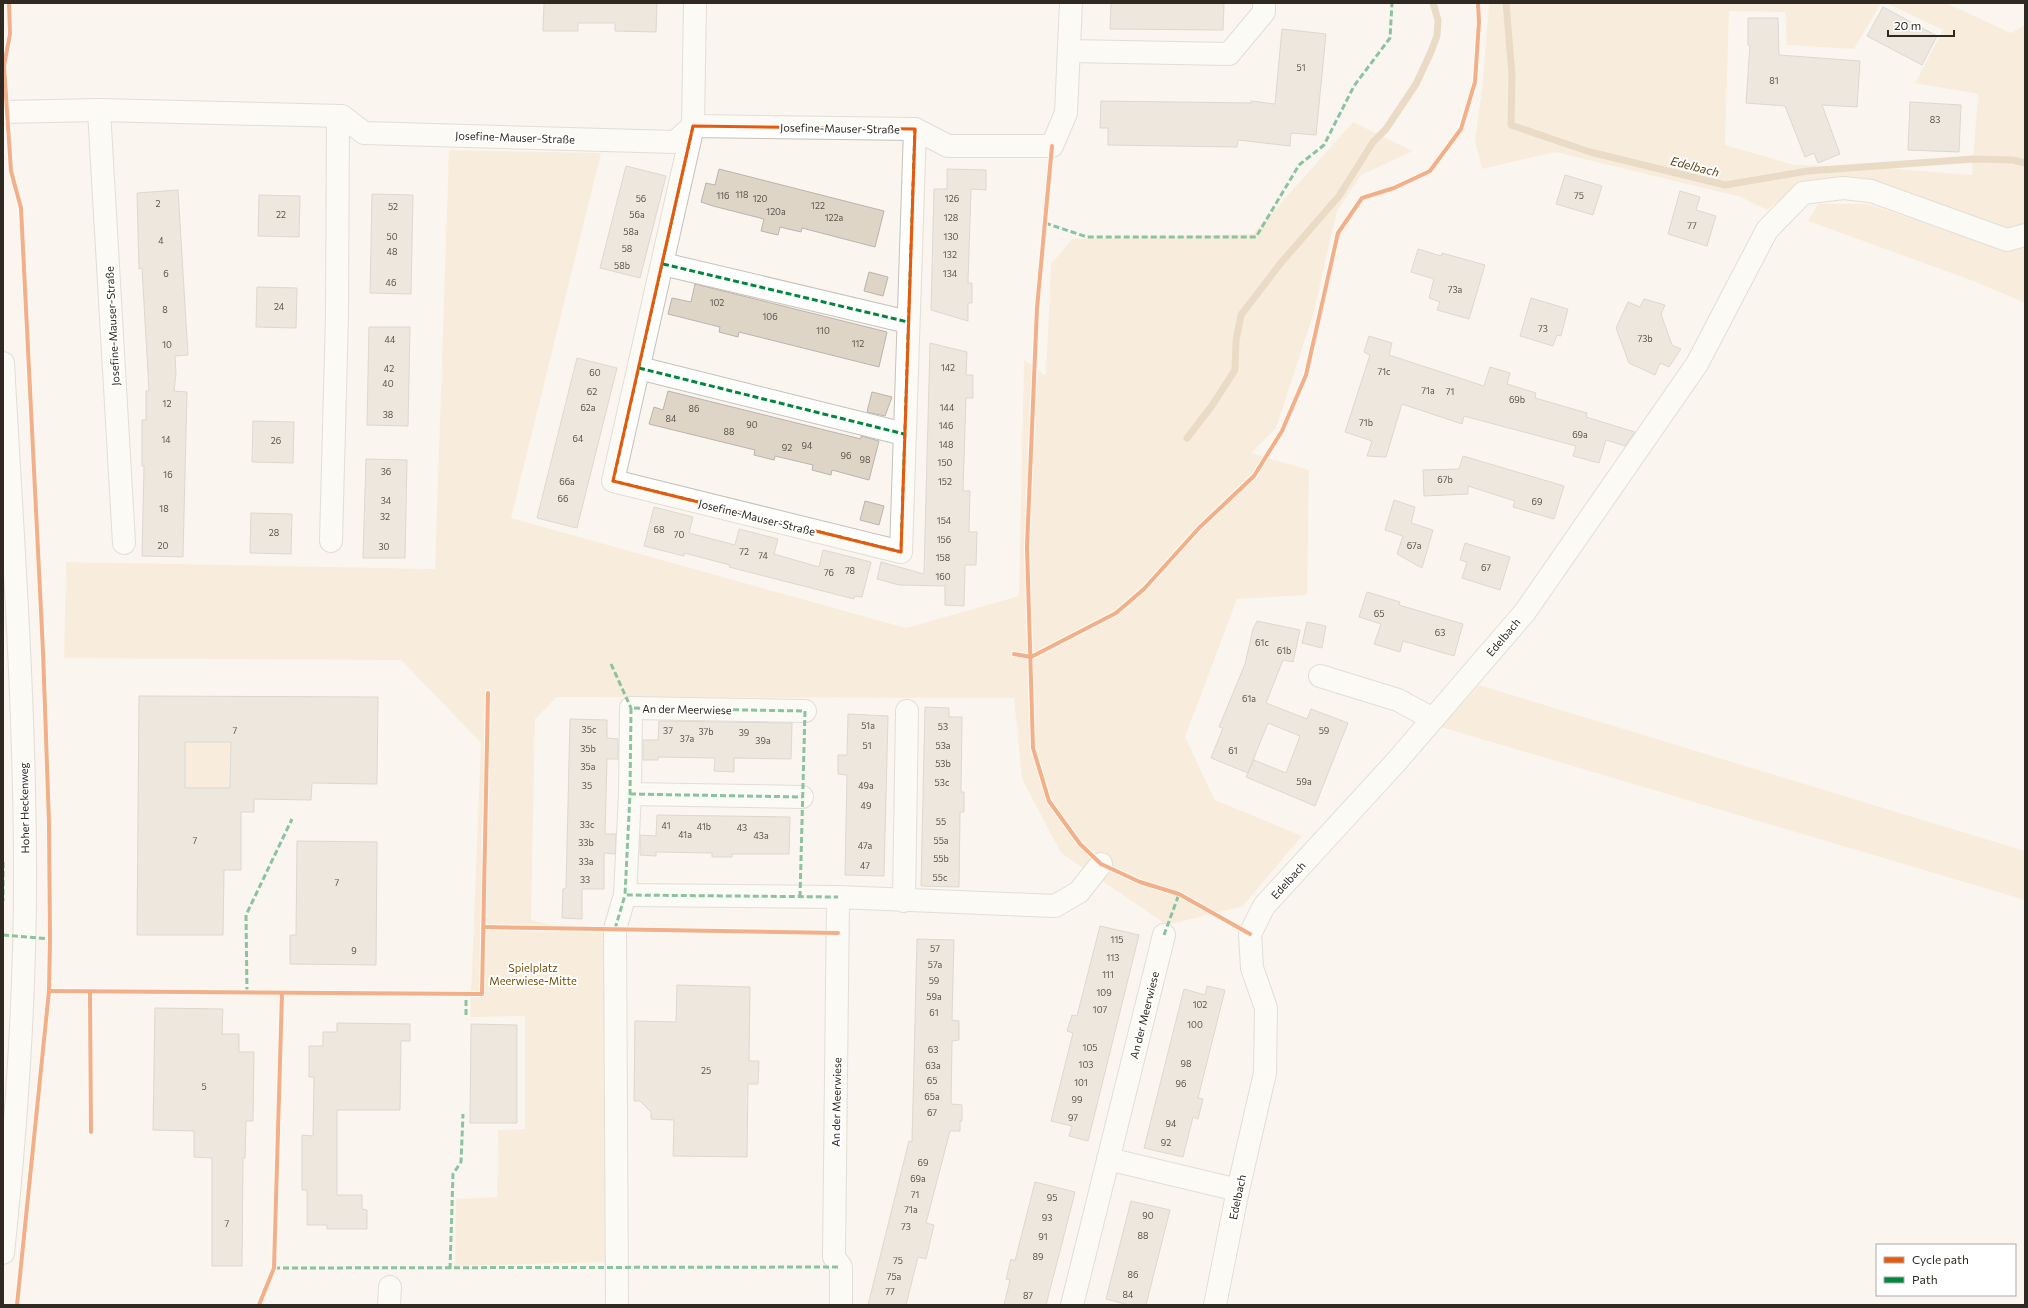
<svg xmlns="http://www.w3.org/2000/svg" width="2028" height="1308" viewBox="0 0 2028 1308" font-family="Commissioner,sans-serif">
<rect width="100%" height="100%" fill="#faf5ef"/>
<g fill="#f7e3c6">
<polygon points="1489,3 1881,3 1854,49 1787,45 1785,12 1729,11 1725,145 1795,165 1875,167 1972,175 1978,94 1915,83 1943,30 1886,3 1946,3 2011,33 2025,25 2025,223 2009,230 1798,185 1767,210 1741,197 1555,152 1482,169 1475,141 1482,89"/>
<polygon points="1353,122 1413,151 1361,175 1337,211 1313,315 1276,428 1251,453 1309,470 1307,595 1237,599 1185,737 1215,800 1302,836 1243,906 1167,925 1061,853 1022,779 1014,698 557,697 535,719 531,920 577,932 603,932 603,938 606,939 608,1262 455,1266 456,1199 497,1197 498,1130 525,1129 525,1016 470,1017 481,743 401,660 64,658 66,562 435,569 449,150 601,153 511,518 906,628 1019,596 1024,360 1046,376 1051,264 1072,239 1253,234"/>
<polygon points="1818,204 1868,204 2007,251 2025,247 2025,303 1976,282 1808,221"/>
<polygon points="1479,685 2025,851 2025,900 1441,727"/>
<polygon points="185,742 231,742 230,788 185,788"/>
</g>
<g fill="none" stroke-linecap="round" stroke-linejoin="round">
<g stroke="#d6ba92" stroke-width="7">
<polyline points="1506,3 1512,75 1511,125 1590,152 1725,185 1808,171 1973,159 2013,160 2025,163"/>
<polyline points="1187,438 1211,407 1235,370 1236,341 1241,315 1280,264 1339,196 1373,142 1386,129 1416,84 1430,54 1437,36 1438,20 1433,3"/>
</g>
</g>
<g fill="#ded5c7" stroke="#b8b4ae" fill-rule="evenodd">
<polygon points="544,3 657,3 656,32 615,31 615,23 578,23 578,31 543,31"/>
<polygon points="1111,3 1224,3 1223,30 1110,29"/>
<polygon points="1883,7 1937,36 1922,65 1867,36"/>
<polygon points="1748,18 1778,18 1779,55 1860,61 1857,107 1822,105 1840,154 1818,163 1814,153 1805,157 1785,106 1746,103 1750,45 1748,45"/>
<polygon points="1282,29 1326,34 1316,135 1291,133 1290,146 1238,140 1237,147 1108,145 1108,128 1100,128 1101,101 1251,103 1251,101 1275,104"/>
<polygon points="1910,102 1961,105 1959,152 1908,150"/>
<polygon points="626,166 666,176 640,278 600,268"/>
<polygon points="719,169 884,211 875,247 802,228 801,232 780,227 778,235 761,231 764,219 713,206 701,202 706,183 715,185"/>
<polygon points="947,169 986,170 986,190 971,189 968,283 972,283 972,303 968,303 968,321 931,310 934,189 947,189"/>
<polygon points="1565,175 1602,186 1593,215 1556,204"/>
<polygon points="178,190 188,355 175,356 176,374 174,391 187,392 183,557 142,556 144,466 142,466 142,420 146,420 146,391 149,391 142,268 139,269 137,193"/>
<polygon points="1680,191 1700,197 1696,210 1716,216 1707,246 1668,234"/>
<polygon points="372,194 413,195 411,294 370,293"/>
<polygon points="259,195 300,196 299,237 258,236"/>
<polygon points="1418,249 1441,256 1442,253 1485,265 1469,319 1437,310 1440,302 1429,298 1434,279 1411,272"/>
<polygon points="869,272 888,277 883,296 864,291"/>
<polygon points="695,284 887,332 879,367 739,332 738,337 719,332 720,327 668,314 672,298 691,302"/>
<polygon points="257,287 297,288 296,328 256,327"/>
<polygon points="1531,298 1568,309 1561,336 1557,335 1553,346 1520,336"/>
<polygon points="1644,299 1665,305 1661,314 1672,345 1681,349 1669,367 1660,363 1655,375 1629,363 1616,328 1628,302 1640,307"/>
<polygon points="369,327 410,327 408,426 367,425"/>
<polygon points="1369,336 1392,343 1389,355 1484,386 1490,367 1510,373 1507,384 1536,393 1535,398 1587,413 1586,417 1635,432 1625,446 1606,440 1599,463 1573,456 1576,446 1464,416 1462,424 1402,404 1386,457 1367,456 1372,441 1345,432 1370,355 1364,352"/>
<polygon points="930,343 967,352 966,375 973,375 973,398 966,398 963,491 970,491 969,532 977,532 976,565 965,565 964,606 945,605 945,586 899,585 877,579 881,562 924,574"/>
<polygon points="577,358 617,368 577,528 537,518"/>
<polygon points="668,391 861,439 861,436 879,441 869,480 832,470 831,475 812,470 813,465 775,456 774,460 754,455 755,450 649,424 654,407 663,410"/>
<polygon points="872,392 892,397 885,416 867,412"/>
<polygon points="253,421 294,422 293,463 252,462"/>
<polygon points="1463,456 1564,486 1554,519 1513,507 1515,501 1468,486 1468,494 1424,496 1423,470 1459,469"/>
<polygon points="366,459 407,460 405,558 363,558"/>
<polygon points="1394,500 1415,507 1411,523 1433,530 1422,568 1397,554 1403,536 1385,530"/>
<polygon points="865,501 884,506 879,525 860,520"/>
<polygon points="654,507 693,517 689,533 735,545 739,529 778,539 774,554 819,567 823,550 871,562 862,597 854,596 854,599 729,567 730,565 684,553 684,556 644,546"/>
<polygon points="251,513 292,514 291,554 250,553"/>
<polygon points="1465,543 1510,557 1500,590 1462,578 1467,562 1460,560"/>
<polygon points="1367,592 1400,602 1399,605 1463,624 1454,656 1403,641 1400,652 1374,644 1381,624 1359,617"/>
<polygon points="1257,621 1300,630 1293,662 1283,660 1266,703 1307,719 1311,709 1348,723 1315,806 1246,777 1254,760 1286,773 1300,736 1268,723 1248,773 1211,758 1223,728 1219,727 1245,664 1253,629"/>
<polygon points="1307,622 1326,626 1322,648 1302,643"/>
<path d="M 139,696 L 378,697 L 377,784 L 312,783 L 311,800 L 254,799 L 254,812 L 241,812 L 241,870 L 224,870 L 223,935 L 137,935 ZM 185,742 L 231,742 L 230,788 L 185,788 Z"/>
<polygon points="925,707 949,708 949,717 962,717 961,792 964,792 964,812 960,812 959,887 921,886"/>
<polygon points="848,714 888,716 884,876 845,875 847,775 838,774 838,755 847,755"/>
<polygon points="570,719 607,720 607,738 618,739 618,759 607,759 605,834 616,834 615,854 604,853 604,889 582,889 582,919 562,918 563,889 566,888"/>
<polygon points="659,721 792,723 791,759 734,758 734,772 714,771 715,758 658,757 658,760 643,760 643,740 658,740"/>
<polygon points="657,815 790,817 789,854 732,854 732,857 712,857 712,853 656,852 656,856 640,855 640,835 656,836"/>
<polygon points="297,841 377,842 376,965 290,964 290,935 296,935"/>
<polygon points="1100,926 1139,935 1088,1141 1069,1136 1072,1126 1051,1121 1073,1033 1067,1031 1072,1015 1077,1016"/>
<polygon points="917,939 954,940 952,1020 959,1021 959,1040 952,1041 951,1104 962,1105 962,1121 960,1121 960,1131 950,1131 926,1223 934,1225 926,1259 918,1257 906,1305 868,1305 909,1141 912,1142"/>
<polygon points="677,985 750,987 749,1061 759,1061 758,1084 748,1084 747,1157 673,1156 674,1120 651,1119 651,1112 640,1101 634,1101 635,1021 676,1022"/>
<polygon points="1207,986 1225,990 1198,1098 1203,1099 1198,1119 1193,1117 1183,1157 1144,1148 1184,989 1205,995"/>
<polygon points="155,1008 223,1009 222,1034 239,1034 239,1052 254,1052 253,1121 246,1121 245,1158 243,1158 242,1266 212,1266 212,1158 194,1157 194,1131 153,1130"/>
<polygon points="337,1023 410,1024 410,1041 401,1041 400,1110 337,1110 337,1195 362,1195 362,1209 367,1210 367,1229 327,1229 327,1225 307,1225 307,1190 302,1190 302,1135 313,1136 314,1077 309,1077 309,1046 323,1046 323,1032 337,1032"/>
<polygon points="471,1024 517,1025 517,1123 470,1123"/>
<polygon points="1035,1182 1075,1192 1070,1212 1046,1305 1004,1305 1010,1280 1006,1279 1011,1259 1015,1261"/>
<polygon points="1131,1201 1170,1210 1146,1305 1129,1305 1106,1299"/>
</g>
<g fill="none" stroke-linecap="round" stroke-linejoin="round">
<g stroke="#c6c1ba" stroke-width="24">
<g id="minor">
<polyline points="695,3 693,126 613,481 901,552 915,129"/>
<polyline points="1069,51 1229,54 1264,12 1264,3"/>
<polyline points="99,110 124,543"/>
<polyline points="3,112 99,110 342,116 364,133 675,142 693,126 915,129 948,146 1052,146 1066,113 1071,3"/>
<polyline points="663,264 908,322"/>
<path d="M 3,363 C 12,527 24,691 25,855 C 26,989 17,1121 3,1253"/>
<polyline points="639,368 904,434"/>
<polyline points="331,541 337,315 338,116"/>
<polyline points="1320,676 1398,700 1433,719"/>
<polyline points="805,711 631,708 630,794 625,895 838,897"/>
<polyline points="630,794 802,797"/>
<polyline points="904,901 907,711"/>
<polyline points="1108,1159 1238,1190"/>
<polyline points="389,1305 390,1287"/>
<polyline points="617,1305 615,929 625,895"/>
<polyline points="841,1305 841,1267 834,1257 838,897 1055,906 1079,892 1101,864"/>
<polyline points="1072,1305 1164,935"/>
<polyline points="1215,1305 1238,1190 1265,1073 1266,1008 1252,968 1250,934 1264,906 1396,762 1525,612 1697,364 1767,230 1803,193 1843,188 1871,191 2007,240 2025,235"/>
</g>
</g>
<use href="#minor" stroke="#fefefd" stroke-width="22"/>
<g stroke="#00873e" stroke-width="3" stroke-dasharray="6 3" stroke-linecap="butt">
<polyline points="693,126 613,481 901,552 915,129"/>
<polyline points="1045,223 1087,237 1256,237 1299,165 1324,145 1354,86 1390,38 1392,3"/>
<polyline points="663,264 908,322"/>
<polyline points="639,368 904,434"/>
<polyline points="611,664 631,708"/>
<polyline points="630,794 802,797"/>
<polyline points="3,862 3,901"/>
<polyline points="800,897 805,711 631,708 630,794 625,895 838,897"/>
<polyline points="615,929 625,895"/>
<polyline points="3,935 50,939"/>
<polyline points="1164,935 1179,894"/>
<polyline points="247,993 246,915 292,819"/>
<polyline points="466,1015 466,994"/>
<polyline points="274,1268 841,1267"/>
<polyline points="450,1269 453,1174 461,1162 463,1114"/>
</g>
<g stroke="#fff" stroke-width="6">
<g id="cycleway">
<polyline points="9,3 10,34 4,66 11,171 21,208 43,651 49,823 50,939 49,991 17,1305"/>
<polyline points="1052,146 1037,308 1027,547 1033,748 1049,801 1080,844 1101,864 1140,882 1179,894 1250,934"/>
<polyline points="1014,654 1031,657 1116,613 1144,589 1199,528 1254,476 1282,431 1306,375 1338,233 1362,198 1394,188 1430,171 1461,129 1475,82 1479,22 1478,3"/>
<polyline points="484,927 838,933"/>
<polyline points="49,991 482,994 488,693"/>
<polyline points="90,992 91,1132"/>
<polyline points="259,1305 274,1268 282,993"/>
</g>
</g>
<use href="#cycleway" stroke="#e8590c" stroke-width="4"/>
</g>
<path d="M0 0H2028V1308H0ZM 693,126 L 915,129 L 901,552 L 613,481 Z" fill="#faf5ef" fill-opacity=".55" fill-rule="evenodd"/>
<path fill="none" stroke="#e8590c" stroke-width="3" stroke-linejoin="round" d="M 693,126 L 915,129 L 901,552 L 613,481 Z"/>
<g text-anchor="middle" dominant-baseline="central" stroke-width="4" stroke-linejoin="round" paint-order="stroke">
<g font-size="9" fill="#5b544b">
<text x="1301" y="67">51</text>
<text x="1774" y="80">81</text>
<text x="1935" y="119">83</text>
<text x="742" y="194">118</text>
<text x="723" y="195">116</text>
<text x="1579" y="195">75</text>
<text x="641" y="198">56</text>
<text x="760" y="198">120</text>
<text x="952" y="198">126</text>
<text x="158" y="203">2</text>
<text x="818" y="205">122</text>
<text x="393" y="206">52</text>
<text x="776" y="211">120a</text>
<text x="281" y="214">22</text>
<text x="637" y="214">56a</text>
<text x="834" y="217">122a</text>
<text x="951" y="217">128</text>
<text x="1692" y="225">77</text>
<text x="631" y="231">58a</text>
<text x="392" y="236">50</text>
<text x="951" y="236">130</text>
<text x="161" y="240">4</text>
<text x="627" y="248">58</text>
<text x="392" y="251">48</text>
<text x="950" y="254">132</text>
<text x="622" y="265">58b</text>
<text x="166" y="273">6</text>
<text x="950" y="273">134</text>
<text x="391" y="282">46</text>
<text x="1455" y="289">73a</text>
<text x="717" y="302">102</text>
<text x="279" y="306">24</text>
<text x="165" y="309">8</text>
<text x="770" y="316">106</text>
<text x="1543" y="328">73</text>
<text x="823" y="330">110</text>
<text x="1645" y="338">73b</text>
<text x="390" y="339">44</text>
<text x="858" y="343">112</text>
<text x="167" y="344">10</text>
<text x="948" y="367">142</text>
<text x="389" y="368">42</text>
<text x="1384" y="371">71c</text>
<text x="595" y="372">60</text>
<text x="388" y="383">40</text>
<text x="1428" y="390">71a</text>
<text x="592" y="391">62</text>
<text x="1450" y="391">71</text>
<text x="1517" y="399">69b</text>
<text x="167" y="403">12</text>
<text x="588" y="407">62a</text>
<text x="947" y="407">144</text>
<text x="694" y="408">86</text>
<text x="388" y="414">38</text>
<text x="671" y="418">84</text>
<text x="1366" y="422">71b</text>
<text x="752" y="424">90</text>
<text x="946" y="425">146</text>
<text x="729" y="431">88</text>
<text x="1580" y="434">69a</text>
<text x="578" y="438">64</text>
<text x="166" y="439">14</text>
<text x="276" y="440">26</text>
<text x="946" y="444">148</text>
<text x="807" y="445">94</text>
<text x="787" y="447">92</text>
<text x="846" y="455">96</text>
<text x="865" y="459">98</text>
<text x="945" y="462">150</text>
<text x="386" y="471">36</text>
<text x="168" y="474">16</text>
<text x="1445" y="479">67b</text>
<text x="567" y="481">66a</text>
<text x="945" y="481">152</text>
<text x="563" y="498">66</text>
<text x="386" y="500">34</text>
<text x="1537" y="501">69</text>
<text x="164" y="508">18</text>
<text x="385" y="516">32</text>
<text x="944" y="520">154</text>
<text x="659" y="529">68</text>
<text x="274" y="532">28</text>
<text x="679" y="534">70</text>
<text x="944" y="539">156</text>
<text x="163" y="545">20</text>
<text x="1414" y="545">67a</text>
<text x="384" y="546">30</text>
<text x="744" y="551">72</text>
<text x="763" y="555">74</text>
<text x="943" y="557">158</text>
<text x="1486" y="567">67</text>
<text x="850" y="570">78</text>
<text x="829" y="572">76</text>
<text x="943" y="576">160</text>
<text x="1379" y="613">65</text>
<text x="1440" y="632">63</text>
<text x="1262" y="642">61c</text>
<text x="1284" y="650">61b</text>
<text x="1249" y="698">61a</text>
<text x="868" y="725">51a</text>
<text x="943" y="726">53</text>
<text x="589" y="729">35c</text>
<text x="235" y="730">7</text>
<text x="668" y="730">37</text>
<text x="1324" y="730">59</text>
<text x="706" y="731">37b</text>
<text x="744" y="732">39</text>
<text x="687" y="738">37a</text>
<text x="763" y="740">39a</text>
<text x="867" y="745">51</text>
<text x="943" y="745">53a</text>
<text x="588" y="748">35b</text>
<text x="1233" y="750">61</text>
<text x="943" y="763">53b</text>
<text x="588" y="766">35a</text>
<text x="1304" y="781">59a</text>
<text x="942" y="782">53c</text>
<text x="587" y="785">35</text>
<text x="866" y="785">49a</text>
<text x="866" y="805">49</text>
<text x="941" y="821">55</text>
<text x="587" y="824">33c</text>
<text x="666" y="825">41</text>
<text x="704" y="826">41b</text>
<text x="742" y="827">43</text>
<text x="685" y="834">41a</text>
<text x="761" y="835">43a</text>
<text x="195" y="840">7</text>
<text x="941" y="840">55a</text>
<text x="586" y="842">33b</text>
<text x="865" y="845">47a</text>
<text x="941" y="858">55b</text>
<text x="586" y="861">33a</text>
<text x="865" y="865">47</text>
<text x="940" y="877">55c</text>
<text x="585" y="879">33</text>
<text x="337" y="882">7</text>
<text x="1117" y="939">115</text>
<text x="935" y="948">57</text>
<text x="354" y="950">9</text>
<text x="1113" y="957">113</text>
<text x="935" y="964">57a</text>
<text x="1108" y="974">111</text>
<text x="934" y="980">59</text>
<text x="1104" y="992">109</text>
<text x="934" y="996">59a</text>
<text x="1200" y="1004">102</text>
<text x="1100" y="1009">107</text>
<text x="934" y="1012">61</text>
<text x="1195" y="1024">100</text>
<text x="1090" y="1047">105</text>
<text x="933" y="1049">63</text>
<text x="1186" y="1063">98</text>
<text x="1086" y="1064">103</text>
<text x="933" y="1065">63a</text>
<text x="706" y="1070">25</text>
<text x="932" y="1080">65</text>
<text x="1081" y="1082">101</text>
<text x="1181" y="1083">96</text>
<text x="204" y="1086">5</text>
<text x="932" y="1096">65a</text>
<text x="1077" y="1099">99</text>
<text x="932" y="1112">67</text>
<text x="1073" y="1117">97</text>
<text x="1171" y="1123">94</text>
<text x="1166" y="1142">92</text>
<text x="923" y="1162">69</text>
<text x="918" y="1178">69a</text>
<text x="915" y="1194">71</text>
<text x="1052" y="1197">95</text>
<text x="911" y="1209">71a</text>
<text x="1148" y="1215">90</text>
<text x="1047" y="1217">93</text>
<text x="227" y="1223">7</text>
<text x="906" y="1226">73</text>
<text x="1143" y="1235">88</text>
<text x="1043" y="1236">91</text>
<text x="1038" y="1256">89</text>
<text x="898" y="1260">75</text>
<text x="1133" y="1274">86</text>
<text x="894" y="1276">75a</text>
<text x="890" y="1291">77</text>
<text x="1128" y="1294">84</text>
<text x="1028" y="1295">87</text>
</g>
<g font-size="11" fill="#2f2922" stroke="#fff">
<text transform="translate(840 128) rotate(1)">Josefine-Mauser-Straße</text>
<text transform="translate(515 137) rotate(2)">Josefine-Mauser-Straße</text>
<text transform="translate(112 326) rotate(-93)">Josefine-Mauser-Straße</text>
<text transform="translate(757 517) rotate(14)">Josefine-Mauser-Straße</text>
<text transform="translate(1503 637) rotate(-50)">Edelbach</text>
<text transform="translate(687 709) rotate(1)">An der Meerwiese</text>
<text transform="translate(24 808) rotate(-91)">Hoher Heckenweg</text>
<text transform="translate(1288 880) rotate(-48)">Edelbach</text>
<text transform="translate(1144 1015) rotate(-76)">An der Meerwiese</text>
<text transform="translate(836 1102) rotate(-89)">An der Meerwiese</text>
<text transform="translate(1237 1197) rotate(-78)">Edelbach</text>
</g>
<g font-size="11" fill="#724e05" stroke="#fff">
<text x="533" y="967">Spielplatz<tspan x="533" dy="13">Meerwiese-Mitte</tspan></text>
</g>
<g font-size="12" font-style="italic" fill="#5e4419" stroke="#fff">
<text transform="translate(1695 166) rotate(14)">Edelbach</text>
</g>
</g>
<rect width="2028" height="1308" fill="none" stroke="#2f2922" stroke-width="8"/>
<rect x="1876" y="1244" width="140" height="52" fill="#ffffff" stroke="#aca9a7"/>
<rect x="1884" y="1257" width="20" height="6" fill="#e8590c" stroke="#aca9a7"/>
<text x="1912" y="1264" font-size="12" fill="#2f2922">Cycle path</text>
<rect x="1884" y="1277" width="20" height="6" fill="#00873e" stroke="#aca9a7"/>
<text x="1912" y="1284" font-size="12" fill="#2f2922">Path</text>
<path d="M1888 30v6h66v-6" fill="none" stroke="#2f2922" stroke-width="2"/>
<text x="1894" y="30" font-size="12" fill="#2f2922" stroke="#ffffff" stroke-width="3" paint-order="stroke">20 m</text>
</svg>
